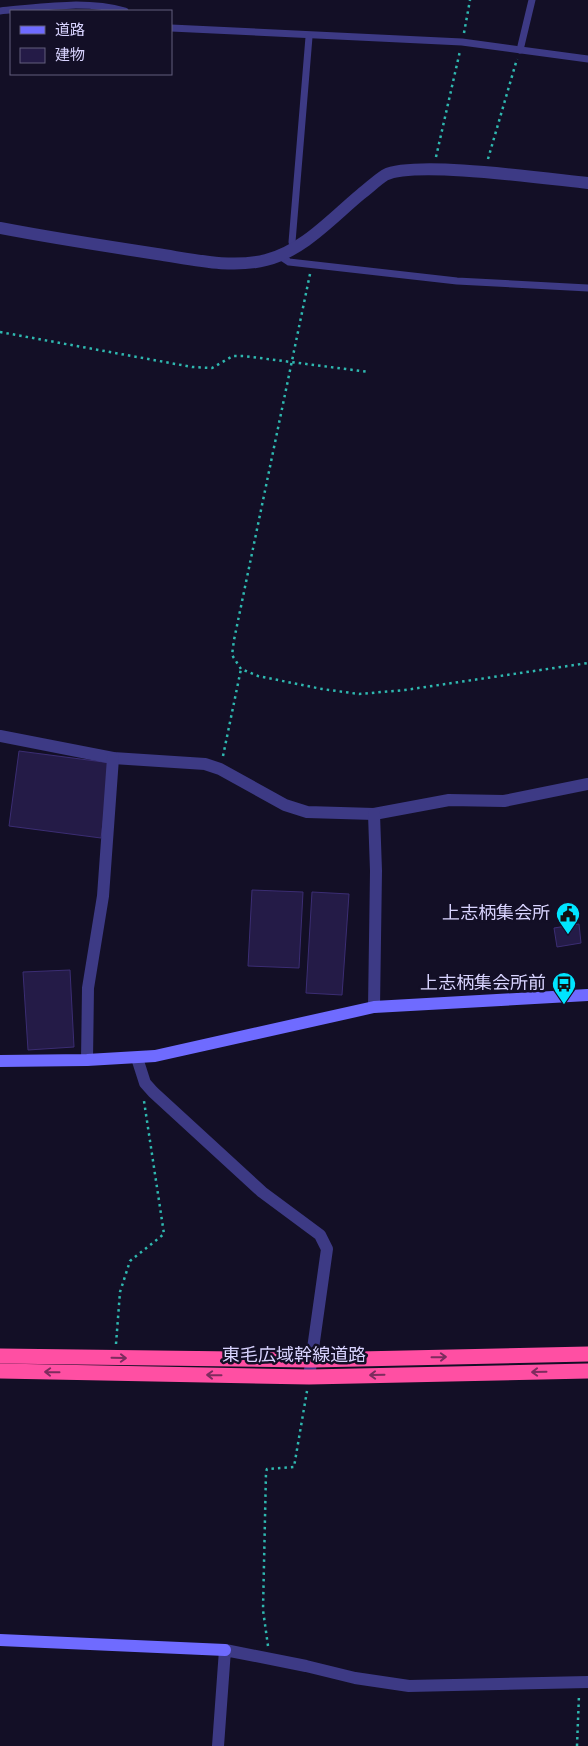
<svg xmlns="http://www.w3.org/2000/svg" width="588" height="1746" viewBox="0 0 588 1746" font-family="Overpass,'Noto Sans JP',sans-serif">
<rect width="100%" height="100%" fill="#130f26"/>
<g fill="#241b47" stroke="#3b2d73">
<polygon points="19,751 111,763 101,838 9,826"/>
<polygon points="252,890 303,892 299,968 248,966"/>
<polygon points="312,892 349,894 342,995 306,993"/>
<polygon points="579,924 581,943 557,947 554,928"/>
<polygon points="70,970 74,1047 28,1050 23,972"/>
</g>
<g fill="none" stroke-linecap="round" stroke-linejoin="round">
<g stroke="#2fb8b0" stroke-width="2.5" stroke-dasharray="2.5 4" stroke-linecap="butt">
<polyline points="464,33 470,0"/>
<polyline points="436,157 460,51"/>
<polyline points="488,159 517,59"/>
<polyline points="310,274 234,640 232,655 241,669 258,676 322,689 359,694 405,690 588,663"/>
<polyline points="0,332 192,367 212,368 233,356 244,356 369,372"/>
<polyline points="223,756 241,669"/>
<polyline points="116,1344 120,1292 130,1261 164,1234 144,1101"/>
<polyline points="268,1646 263,1610 266,1472 267,1469 294,1467 307,1391"/>
<polyline points="577,1746 579,1695"/>
</g>
<g stroke="#3d3a85" stroke-width="7">
<path d="M 0,11 C 41,7 86,0 125,11"/>
<polyline points="171,28 462,42 588,59"/>
<polyline points="520,50 532,0"/>
<polyline points="295,249 292,242 309,37"/>
<polyline points="280,256 289,262 457,281 588,288"/>
</g>
<g stroke="#3d3a85" stroke-width="12">
<path d="M 0,228 C 52,238 104,246 157,254 C 191,259 231,269 266,260 C 303,251 332,218 361,194 C 369,188 377,180 385,175 C 415,160 548,179 588,183"/>
<polyline points="0,736 113,758 205,764 220,769 285,805 307,812 374,814 449,800 504,801 588,784"/>
<polyline points="374,1007 376,871 374,814"/>
<polyline points="137,1058 145,1083 153,1092 262,1192 320,1235 327,1249 309,1377"/>
<polyline points="87,1060 88,988 103,896 113,758"/>
<polyline points="218,1746 225,1650 306,1666 355,1678 409,1686 588,1682"/>
</g>
<g stroke="#6f6bff" stroke-width="12">
<polyline points="0,1061 87,1060 155,1056 374,1007 588,995"/>
<polyline points="0,1640 225,1650"/>
</g>
<g stroke="#ff4fa3" stroke-width="15">
<polyline points="0,1356 312,1360 588,1354"/>
<polyline points="0,1371 309,1377 588,1371"/>
</g>
</g>
<defs><path id="oneway-shaft" d="M-6 0H5M1.5-3L5.5 0L1.5 3" fill="none" stroke-width="1.6" stroke-linecap="round" stroke-linejoin="round" transform="scale(1.25)"/></defs>
<g stroke="#7d2c5e">
<use href="#oneway-shaft" transform="translate(439 1357) rotate(-1)"/>
<use href="#oneway-shaft" transform="translate(119 1358) rotate(1)"/>
<use href="#oneway-shaft" transform="translate(52 1372) rotate(-179)"/>
<use href="#oneway-shaft" transform="translate(539 1372) rotate(179)"/>
<use href="#oneway-shaft" transform="translate(214 1375) rotate(-179)"/>
<use href="#oneway-shaft" transform="translate(377 1375) rotate(179)"/>
</g>
<defs>
<g id="civic-pin" transform="scale(1.25)"><path d="M0 17L-7.5 6A9.5 9.5 0 1 1 7.5 6Z" fill="#00e5ff" stroke="#130f26"/><path d="M-.6-6.5H3V-4.5H.6V-3L4-1V1h2V6H-6V1h2V-1L-.6-3ZM-1.2 2.5V6h2.4V2.5Z" fill="#111"/></g>
<g id="bus-pin" transform="scale(1.25)"><path d="M0 17L-7.5 6A9.5 9.5 0 1 1 7.5 6Z" fill="#00e5ff" stroke="#130f26"/><path d="M-5-6H5V4H4V6H2V4H-2V6H-4V4H-5ZM-3.5-4V0h7V-4ZM-3.5 1.2v1.5H-2V1.2ZM2 1.2v1.5H3.5V1.2Z" fill="#111"/></g>
</defs>
<g fill-rule="evenodd">
<use href="#civic-pin" x="568" y="914"/>
<use href="#bus-pin" x="564" y="984"/>
</g>
<g text-anchor="middle" dominant-baseline="central" stroke-width="5" stroke-linejoin="round" paint-order="stroke">
<g font-size="18" fill="#d9d4ff" stroke="#130f26" text-anchor="end">
<text x="550" y="914">上志柄集会所</text>
<text x="546" y="984">上志柄集会所前</text>
</g>
<g font-size="18" fill="#d9d4ff" stroke="#130f26">
<text x="294" y="1356">東毛広域幹線道路</text>
</g>
</g>
<rect x="10" y="10" width="162" height="65" fill="#130f26" stroke="#625e7d"/>
<rect x="20" y="26" width="25" height="8" fill="#6f6bff" stroke="#625e7d"/>
<text x="55" y="35" font-size="15" fill="#d9d4ff">道路</text>
<rect x="20" y="48" width="25" height="15" fill="#241b47" stroke="#625e7d"/>
<text x="55" y="60" font-size="15" fill="#d9d4ff">建物</text>
</svg>
